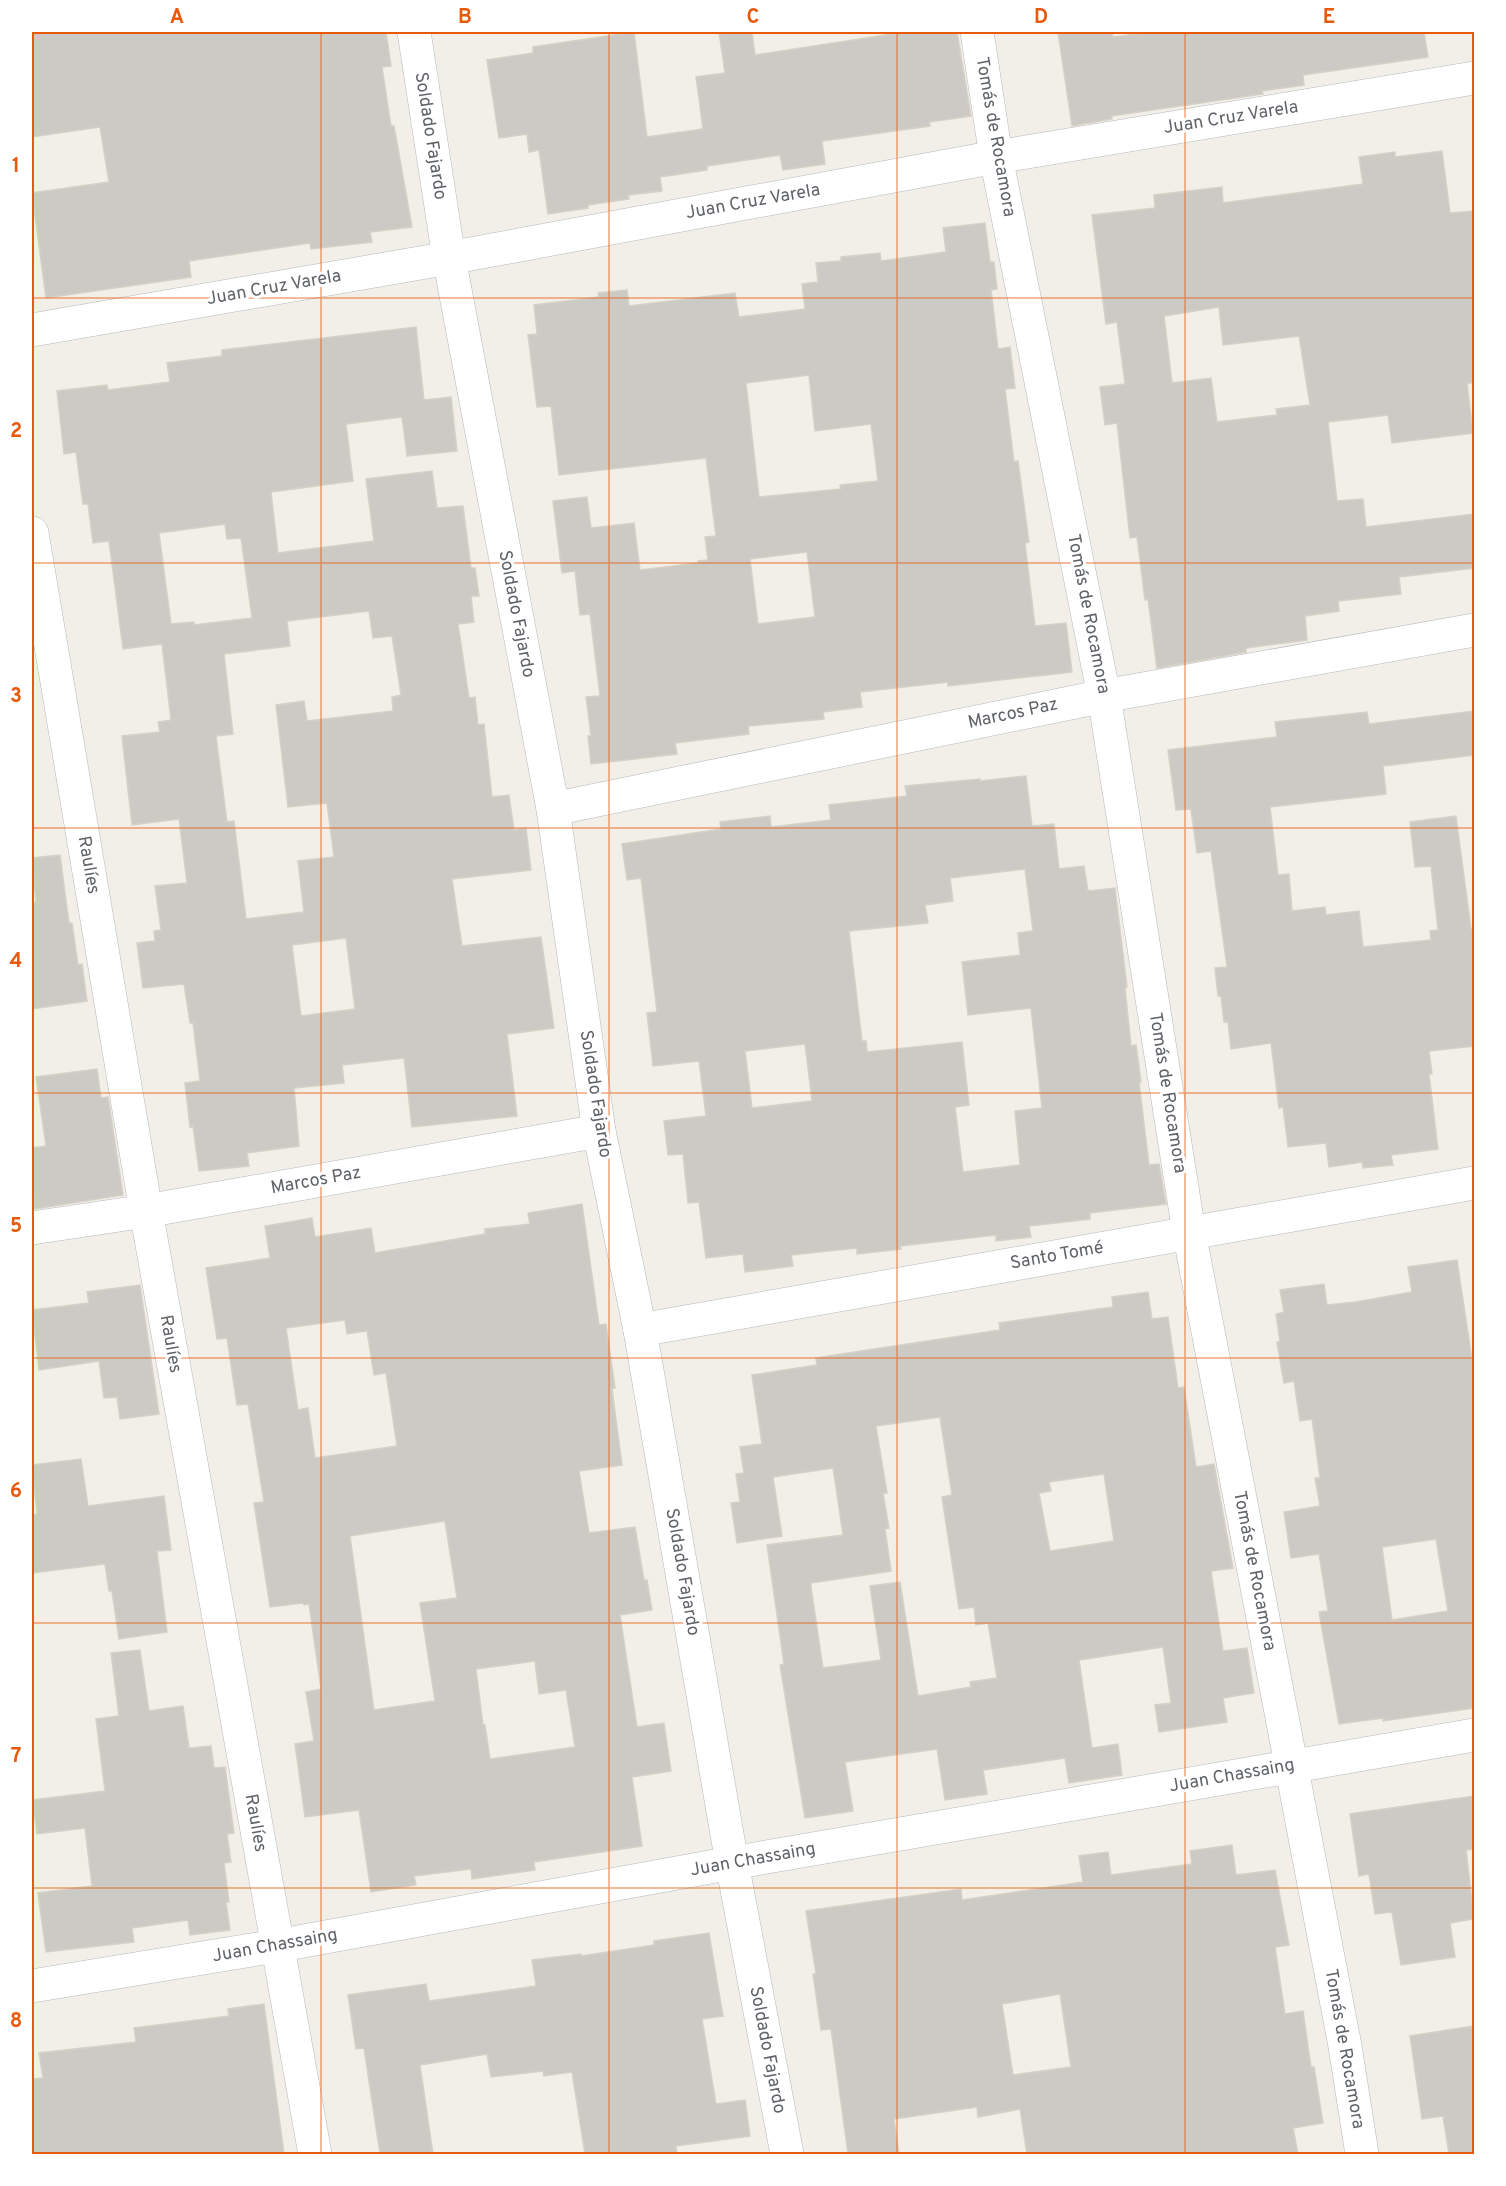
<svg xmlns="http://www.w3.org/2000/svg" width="1506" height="2186" viewBox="0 0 1506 2186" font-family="Overpass,sans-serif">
<rect width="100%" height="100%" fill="#f1efe8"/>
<g fill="#cccac5" stroke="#d6d1c6" stroke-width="1.5" fill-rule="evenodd">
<polygon points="32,32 386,32 391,66 382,67 391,126 394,126 412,227 370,232 372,242 311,249 310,243 189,261 191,277 46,298 32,193 109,182 100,127 32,137"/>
<polygon points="634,32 647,137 703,129 696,77 725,73 719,32 752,32 755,55 905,32 957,32 971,116 929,122 930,126 822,141 825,164 783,170 780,155 707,166 707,170 660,177 662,191 628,195 629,199 588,205 588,208 548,214 539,150 529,152 527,134 499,138 487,60 533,53 533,47"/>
<polygon points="1058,32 1112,32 1113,37 1152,32 1424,32 1428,57 1303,75 1304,85 1262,91 1263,94 1111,116 1112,119 1072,126"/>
<path d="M 1442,151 L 1450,213 L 1474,211 L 1474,383 L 1467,383 L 1473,433 L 1392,443 L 1388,415 L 1328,422 L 1337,501 L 1363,499 L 1366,527 L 1474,514 L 1474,568 L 1399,577 L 1401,594 L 1338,601 L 1339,611 L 1305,616 L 1307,640 L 1246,648 L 1246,652 L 1157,668 L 1148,599 L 1145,600 L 1137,537 L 1130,538 L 1117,423 L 1105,425 L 1100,387 L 1125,384 L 1117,322 L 1106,324 L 1092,215 L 1155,208 L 1154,195 L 1222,187 L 1223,203 L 1363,184 L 1359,157 L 1395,152 L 1395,157 ZM 1219,307 L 1223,345 L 1299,336 L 1310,405 L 1276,409 L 1277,415 L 1217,422 L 1211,378 L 1172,383 L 1164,316 Z"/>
<path d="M 985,223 L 990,262 L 994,262 L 997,289 L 991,290 L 998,349 L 1010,347 L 1015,388 L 1005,389 L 1014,462 L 1018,461 L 1029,542 L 1025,543 L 1035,626 L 1066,623 L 1072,672 L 948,686 L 948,682 L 860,692 L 862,707 L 823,712 L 824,719 L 748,726 L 749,734 L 675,743 L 677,754 L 591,764 L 588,736 L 591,736 L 586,697 L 600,696 L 590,614 L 580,615 L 575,571 L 562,573 L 553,501 L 587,497 L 591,528 L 634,523 L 640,570 L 699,563 L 698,561 L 708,560 L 705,537 L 716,536 L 706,458 L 559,475 L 551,406 L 537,407 L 528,335 L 537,334 L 534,305 L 599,297 L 598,293 L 627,290 L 629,306 L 735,293 L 739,317 L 805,309 L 802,284 L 818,282 L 816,263 L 841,261 L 841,257 L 880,253 L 881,261 L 946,252 L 943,228 ZM 809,375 L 815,431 L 871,424 L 878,481 L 840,485 L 841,489 L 759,497 L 746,383 ZM 807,552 L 815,617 L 758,624 L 750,559 Z"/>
<path d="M 416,327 L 424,400 L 451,397 L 457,451 L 407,456 L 402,417 L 346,424 L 353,481 L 271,492 L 278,553 L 374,541 L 366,479 L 432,471 L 437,508 L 463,506 L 471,568 L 475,568 L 479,596 L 471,596 L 474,622 L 458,624 L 469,698 L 475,697 L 478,725 L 484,724 L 492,797 L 509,795 L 514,830 L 526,828 L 531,870 L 452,879 L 462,946 L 541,937 L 554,1028 L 507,1034 L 517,1116 L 412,1127 L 404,1058 L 342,1065 L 344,1083 L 294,1088 L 299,1146 L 247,1153 L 249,1166 L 199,1171 L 193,1126 L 190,1127 L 185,1083 L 200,1081 L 193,1023 L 190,1023 L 184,984 L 143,988 L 137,943 L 155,941 L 154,931 L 161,930 L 155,886 L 187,883 L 179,819 L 132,825 L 122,736 L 160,732 L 158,722 L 171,720 L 162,644 L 123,649 L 109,541 L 93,543 L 88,504 L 83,504 L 76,452 L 64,454 L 57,391 L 107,385 L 108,390 L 170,382 L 167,363 L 222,356 L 222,350 ZM 225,524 L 227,539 L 241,538 L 252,618 L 194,625 L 194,622 L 171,624 L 159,533 ZM 369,611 L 373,638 L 392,636 L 401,695 L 392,697 L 393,711 L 307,721 L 304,701 L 276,705 L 288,807 L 327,803 L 334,857 L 298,861 L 304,912 L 246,919 L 234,821 L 227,822 L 216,736 L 233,734 L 224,654 L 290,646 L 287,621 ZM 346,938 L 355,1009 L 301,1016 L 292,945 Z"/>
<polygon points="1474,711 1474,755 1383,766 1386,794 1270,807 1278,875 1289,874 1292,911 1325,907 1326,915 1359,911 1363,947 1431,940 1430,931 1438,930 1431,866 1415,867 1410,822 1456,816 1471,929 1474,928 1474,1046 1429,1051 1432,1074 1429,1074 1438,1149 1391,1155 1393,1165 1363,1168 1362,1162 1329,1167 1326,1143 1288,1147 1283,1107 1279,1108 1271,1043 1231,1049 1228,1022 1224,1022 1221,996 1218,996 1215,968 1227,967 1211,851 1197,853 1191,809 1176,810 1168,750 1277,737 1275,722 1367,712 1369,724"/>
<path d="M 1026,776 L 1032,826 L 1054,824 L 1059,869 L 1084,866 L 1088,891 L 1115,888 L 1127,987 L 1125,988 L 1131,1046 L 1136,1045 L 1141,1082 L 1139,1082 L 1149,1165 L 1159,1164 L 1166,1204 L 1090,1213 L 1090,1219 L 1029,1226 L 1031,1237 L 996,1241 L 996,1235 L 900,1246 L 901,1249 L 857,1254 L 857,1248 L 791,1255 L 793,1266 L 745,1272 L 743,1254 L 706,1258 L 699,1202 L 688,1203 L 683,1154 L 668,1155 L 664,1121 L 706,1116 L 699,1061 L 653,1066 L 647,1013 L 657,1012 L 641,878 L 627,880 L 622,844 L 721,829 L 720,822 L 770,816 L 771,827 L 831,820 L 829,805 L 907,796 L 905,786 L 980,779 L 980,781 ZM 1025,869 L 1033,931 L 1018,933 L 1020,955 L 962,962 L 968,1015 L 1031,1008 L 1042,1108 L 1015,1111 L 1020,1165 L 963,1172 L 955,1107 L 969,1105 L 962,1042 L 867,1052 L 866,1041 L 862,1041 L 849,931 L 928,923 L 925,905 L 953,901 L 950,878 ZM 805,1044 L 812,1101 L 752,1108 L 745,1051 Z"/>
<polygon points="60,855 69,923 72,923 78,965 82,964 87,1001 32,1009 32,903 36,902 32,858"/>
<polygon points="97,1069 101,1098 108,1097 123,1195 35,1209 32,1184 32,1148 46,1146 36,1077"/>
<path d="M 582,1204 L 599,1325 L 606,1324 L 615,1388 L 612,1389 L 622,1465 L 579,1471 L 589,1533 L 635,1527 L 644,1580 L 647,1580 L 652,1610 L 620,1615 L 637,1727 L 664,1723 L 671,1771 L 632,1777 L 642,1846 L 534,1862 L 535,1870 L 472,1879 L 471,1869 L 414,1876 L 416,1885 L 371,1892 L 359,1810 L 305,1817 L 295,1744 L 314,1741 L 306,1692 L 321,1689 L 309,1604 L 304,1605 L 303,1603 L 270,1607 L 254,1503 L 264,1502 L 248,1404 L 237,1405 L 227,1338 L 217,1339 L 206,1268 L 270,1258 L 265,1226 L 312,1218 L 315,1237 L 371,1228 L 375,1253 L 485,1234 L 485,1229 L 530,1224 L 528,1213 ZM 345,1320 L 347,1334 L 367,1331 L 374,1375 L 386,1373 L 397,1446 L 315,1458 L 308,1408 L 298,1410 L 286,1328 ZM 445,1521 L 457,1598 L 420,1603 L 435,1701 L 374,1710 L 350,1536 ZM 535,1661 L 539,1694 L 566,1690 L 575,1747 L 490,1759 L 485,1725 L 483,1725 L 476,1669 Z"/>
<path d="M 1457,1260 L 1474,1373 L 1474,1708 L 1383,1721 L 1383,1718 L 1339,1724 L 1319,1612 L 1328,1611 L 1319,1554 L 1291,1558 L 1284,1512 L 1320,1506 L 1315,1478 L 1320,1478 L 1312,1419 L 1300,1421 L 1294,1381 L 1284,1383 L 1277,1342 L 1280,1342 L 1276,1314 L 1284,1312 L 1280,1290 L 1324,1284 L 1327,1305 L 1356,1302 L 1412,1292 L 1408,1267 ZM 1436,1539 L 1448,1611 L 1392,1620 L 1382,1547 Z"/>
<polygon points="140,1285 159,1414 120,1419 117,1397 104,1398 99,1361 39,1370 32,1310 89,1303 87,1292"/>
<path d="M 1148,1292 L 1152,1319 L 1168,1317 L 1178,1388 L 1184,1387 L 1196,1467 L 1214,1464 L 1233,1568 L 1211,1571 L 1223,1651 L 1247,1648 L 1254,1693 L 1223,1698 L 1227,1722 L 1159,1732 L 1155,1705 L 1171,1703 L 1163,1647 L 1079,1660 L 1092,1748 L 1118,1744 L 1122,1775 L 1069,1783 L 1065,1758 L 983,1770 L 987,1794 L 945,1800 L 937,1749 L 845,1762 L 853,1811 L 805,1818 L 780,1665 L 784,1664 L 767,1545 L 843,1535 L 833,1468 L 773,1477 L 782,1536 L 737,1543 L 731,1503 L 740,1502 L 736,1474 L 744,1473 L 740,1447 L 762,1444 L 752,1375 L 817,1365 L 816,1358 L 1000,1330 L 999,1323 L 1113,1307 L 1112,1297 ZM 940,1417 L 952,1495 L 942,1497 L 959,1609 L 974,1607 L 976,1625 L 988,1623 L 997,1678 L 970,1682 L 971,1687 L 918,1696 L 900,1582 L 870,1586 L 881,1660 L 823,1668 L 811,1587 L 811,1583 L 891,1571 L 885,1529 L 889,1528 L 883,1493 L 887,1493 L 876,1426 ZM 1104,1474 L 1114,1541 L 1050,1551 L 1039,1493 L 1051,1491 L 1049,1482 Z"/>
<polygon points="81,1459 88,1506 164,1496 171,1550 157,1551 167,1632 119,1639 112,1591 109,1591 105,1564 32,1573 32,1515 37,1514 32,1465"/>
<polygon points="140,1650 149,1711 183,1706 189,1748 211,1746 214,1768 225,1767 234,1833 227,1834 231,1862 224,1863 229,1902 226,1902 230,1930 190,1935 188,1920 132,1928 134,1942 46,1952 38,1893 92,1886 85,1828 37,1834 33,1800 105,1791 96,1719 119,1716 111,1653"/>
<polygon points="1474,1796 1474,1849 1466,1850 1474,1919 1450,1923 1455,1957 1401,1965 1392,1912 1375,1914 1369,1874 1359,1876 1350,1814"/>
<path d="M 1232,1845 L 1236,1875 L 1275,1870 L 1289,1945 L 1275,1947 L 1285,2014 L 1303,2011 L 1311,2067 L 1314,2067 L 1323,2123 L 1293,2128 L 1298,2154 L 1027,2154 L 1020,2109 L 978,2117 L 977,2107 L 894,2119 L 899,2154 L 848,2154 L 831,2029 L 821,2030 L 813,1974 L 816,1974 L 806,1911 L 961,1889 L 962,1900 L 1083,1882 L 1079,1856 L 1108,1852 L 1111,1875 L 1192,1864 L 1190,1851 ZM 1060,1994 L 1071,2067 L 1013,2075 L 1002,2004 Z"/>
<polygon points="709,1933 723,2016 702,2019 716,2104 745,2100 750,2136 676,2146 677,2154 585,2154 572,2072 544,2076 543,2071 491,2077 487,2054 420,2065 433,2154 380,2154 364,2048 356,2049 348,1995 426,1984 429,2001 536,1986 532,1960 581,1954 581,1956 654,1945 654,1941"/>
<polygon points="264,2004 284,2154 32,2154 32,2079 43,2078 39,2053 136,2042 134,2028 229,2016 228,2009"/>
<polygon points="1474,2026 1474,2154 1449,2154 1443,2116 1422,2119 1410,2036"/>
</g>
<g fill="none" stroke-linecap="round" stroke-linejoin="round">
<g stroke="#b5b8bc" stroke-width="34">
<g id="street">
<polyline points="414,32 449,258 553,809 599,1131 640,1330 732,1863 787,2154"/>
<polyline points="977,32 996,157 1104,696 1189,1232 1345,2046 1362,2154"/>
<polyline points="32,330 449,258 996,157 1474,78"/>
<polyline points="32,533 146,1211 315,2154"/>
<polyline points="553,809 1104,696 1474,630"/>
<polyline points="32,1228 146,1211 599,1131"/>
<polyline points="640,1330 1474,1183"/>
<polyline points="32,1986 276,1946 732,1863 1474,1735"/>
</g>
</g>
<use href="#street" stroke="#fff" stroke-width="33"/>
</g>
<path fill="none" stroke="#e8590c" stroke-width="1.5" stroke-opacity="0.55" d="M 321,32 L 321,2154M 609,32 L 609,2154M 897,32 L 897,2154M 1185,32 L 1185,2154M 32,298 L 1474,298M 32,563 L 1474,563M 32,828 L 1474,828M 32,1093 L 1474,1093M 32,1358 L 1474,1358M 32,1623 L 1474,1623M 32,1888 L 1474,1888"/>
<g text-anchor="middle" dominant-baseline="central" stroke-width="6" stroke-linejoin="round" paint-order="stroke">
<g font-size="18" fill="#5f6368" stroke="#fff">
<text transform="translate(1231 118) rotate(-9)">Juan Cruz Varela</text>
<text transform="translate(430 136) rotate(81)">Soldado Fajardo</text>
<text transform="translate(995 137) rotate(80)">Tomás de Rocamora</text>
<text transform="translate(753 202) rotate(-10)">Juan Cruz Varela</text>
<text transform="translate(274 288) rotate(-10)">Juan Cruz Varela</text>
<text transform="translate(516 614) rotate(79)">Soldado Fajardo</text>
<text transform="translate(1088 614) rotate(79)">Tomás de Rocamora</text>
<text transform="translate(1013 714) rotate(-12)">Marcos Paz</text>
<text transform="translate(88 865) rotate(80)">Raulíes</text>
<text transform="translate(1167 1093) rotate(81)">Tomás de Rocamora</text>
<text transform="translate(595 1094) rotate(81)">Soldado Fajardo</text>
<text transform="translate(316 1181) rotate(-10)">Marcos Paz</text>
<text transform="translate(1057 1256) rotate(-10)">Santo Tomé</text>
<text transform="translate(170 1344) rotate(80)">Raulíes</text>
<text transform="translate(1254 1571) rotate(79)">Tomás de Rocamora</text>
<text transform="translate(682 1572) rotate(80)">Soldado Fajardo</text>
<text transform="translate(1232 1776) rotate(-10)">Juan Chassaing</text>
<text transform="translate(255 1823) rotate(80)">Raulíes</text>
<text transform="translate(753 1860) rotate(-10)">Juan Chassaing</text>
<text transform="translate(275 1946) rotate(-10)">Juan Chassaing</text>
<text transform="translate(1344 2049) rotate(80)">Tomás de Rocamora</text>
<text transform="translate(767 2050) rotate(79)">Soldado Fajardo</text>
</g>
</g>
<rect width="1506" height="2186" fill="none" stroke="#ffffff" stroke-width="66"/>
<rect x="33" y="33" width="1440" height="2120" fill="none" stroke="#e8590c" stroke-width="2"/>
<g font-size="20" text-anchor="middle" font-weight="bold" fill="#e8590c">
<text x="177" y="23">A</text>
<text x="465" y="23">B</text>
<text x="753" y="23">C</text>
<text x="1041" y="23">D</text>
<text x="1329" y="23">E</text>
<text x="16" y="172">1</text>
<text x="16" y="437">2</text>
<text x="16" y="702">3</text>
<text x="16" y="967">4</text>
<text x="16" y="1232">5</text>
<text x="16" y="1497">6</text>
<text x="16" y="1762">7</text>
<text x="16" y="2027">8</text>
</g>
</svg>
